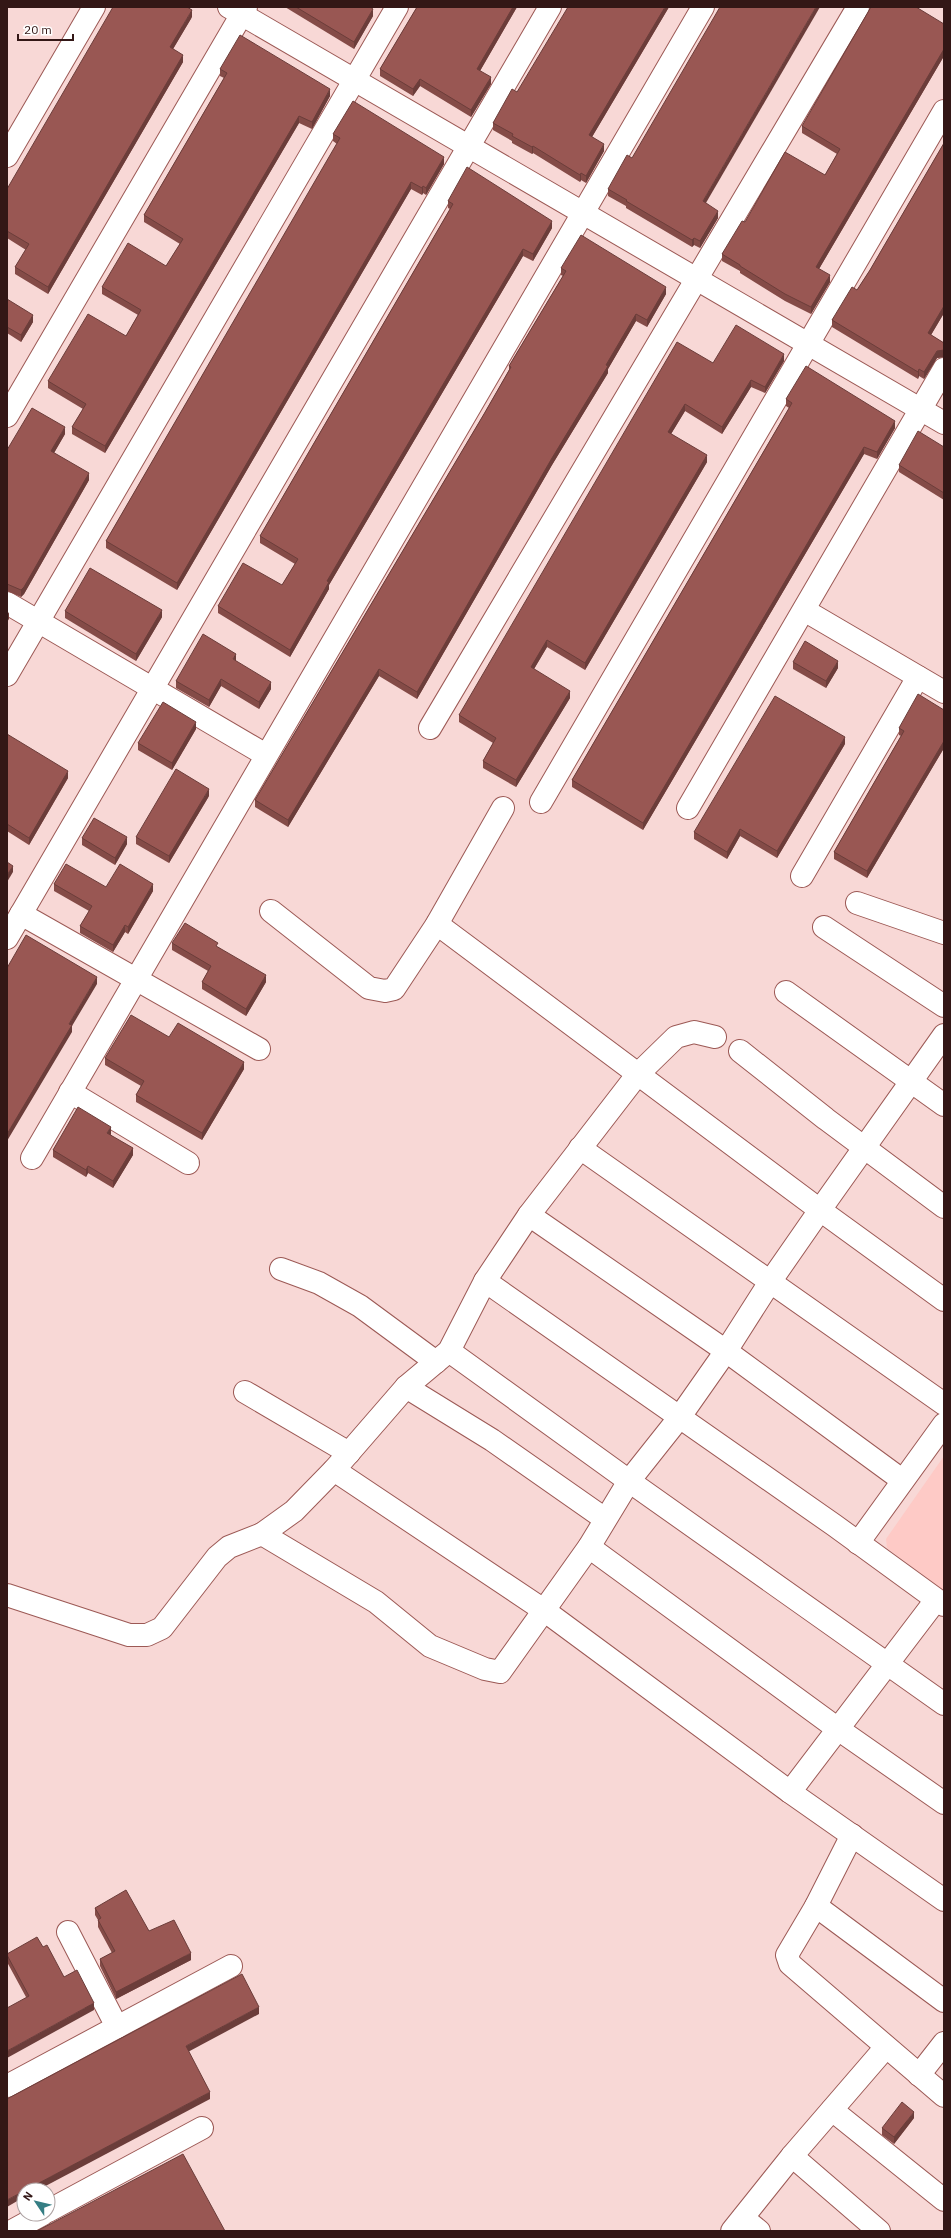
<svg xmlns="http://www.w3.org/2000/svg" width="951" height="2238" viewBox="0 0 951 2238" font-family="'IBM Plex Sans',sans-serif">
<rect width="100%" height="100%" fill="#f8d8d6"/>
<polygon fill="#fecac6" points="944,1456 944,1591 887,1548 886,1539"/>
<g fill="none" stroke-linecap="round" stroke-linejoin="round">
<g stroke="#9c5955" stroke-width="24">
<g id="minor">
<polyline points="229,7 944,423"/>
<polyline points="7,156 94,7"/>
<polyline points="7,416 246,7"/>
<polyline points="7,603 266,755"/>
<polyline points="804,610 944,692"/>
<polyline points="7,675 397,7"/>
<polyline points="430,728 858,7"/>
<polyline points="541,802 944,111"/>
<polyline points="688,808 944,369"/>
<polyline points="802,876 918,677"/>
<polyline points="857,903 944,933"/>
<polyline points="271,911 369,988 385,991 394,989 437,924 503,808"/>
<polyline points="21,914 259,1049"/>
<polyline points="437,924 820,1210 944,1300"/>
<polyline points="824,927 944,1006"/>
<polyline points="7,938 550,7"/>
<polyline points="786,992 944,1105"/>
<polyline points="740,1051 826,1119 944,1207"/>
<polyline points="70,1092 188,1163"/>
<polyline points="580,1148 944,1404"/>
<polyline points="32,1158 703,7"/>
<polyline points="529,1215 726,1351 902,1480"/>
<polyline points="281,1269 319,1283 360,1306 436,1362"/>
<polyline points="485,1281 834,1525 944,1605"/>
<polyline points="449,1351 629,1481 944,1704"/>
<polyline points="406,1387 492,1440 605,1519"/>
<polyline points="245,1392 349,1453"/>
<polyline points="334,1470 545,1611 790,1792 944,1900"/>
<polyline points="262,1534 376,1602 430,1646 485,1669 500,1672 589,1547 629,1481 679,1418 726,1351 770,1282 820,1210 944,1035"/>
<polyline points="858,1543 944,1424"/>
<polyline points="589,1547 838,1729 944,1803"/>
<polyline points="7,1595 129,1635 147,1635 162,1628 217,1557 229,1547 262,1534 294,1511 334,1470 406,1387 449,1351 485,1281 529,1215 637,1075 676,1037 694,1032 715,1037"/>
<polyline points="790,1792 936,1600"/>
<polyline points="852,1835 816,1906 787,1955 790,1964 944,2096"/>
<polyline points="816,1906 944,2001"/>
<polyline points="68,1932 117,2027"/>
<polyline points="919,2075 944,2043"/>
<polyline points="7,2086 231,1966"/>
<polyline points="832,2110 944,2200"/>
<polyline points="792,2156 879,2231"/>
<polyline points="48,2211 202,2128"/>
<polyline points="743,2218 759,2231"/>
<polyline points="12,2231 43,2214"/>
<polyline points="732,2231 792,2156 886,2047"/>
</g>
</g>
<use href="#minor" stroke="#fff" stroke-width="22"/>
</g>
<g fill="#844b47">
<polygon points="285,7 370,7 373,16 354,49"/>
<polygon points="417,7 517,7 480,71 491,84 471,117 420,86 413,96 380,76 380,69"/>
<polygon points="669,7 592,137 604,151 586,183 581,180 580,182 533,153 532,154 512,143 512,141 493,130 493,123 517,92"/>
<polygon points="192,17 173,49 183,62 48,294 15,274 15,267 26,250 7,238 7,189"/>
<polygon points="944,24 944,56 819,269 830,282 811,314 785,301 740,273 740,271 722,261 722,254 745,222 825,175 837,154 802,133 802,126"/>
<polygon points="220,69 330,96 312,129 299,123 105,453 72,434 72,427 83,409 48,388 48,381 126,336 138,315 102,294 102,287 166,266 180,244 144,222 144,215 224,78 220,76"/>
<polygon points="333,134 444,164 426,195 423,193 422,195 411,189 177,590 106,548 106,541 337,144 333,141"/>
<polygon points="944,143 944,313 931,335 944,343 944,357 937,358 924,379 919,376 918,379 832,327 832,320 857,290 870,270"/>
<polygon points="608,189 706,203 718,218 700,248 694,245 692,247 626,208 626,206 608,196"/>
<polygon points="448,201 552,228 533,261 523,256 329,585 329,589 290,657 218,613 218,606 282,585 295,564 260,543 260,536 450,209 448,208"/>
<polygon points="561,268 666,294 647,327 636,321 608,369 608,373 552,465 417,699 379,676 288,827 255,807 255,800 484,414 509,370 509,366 563,276 561,275"/>
<polygon points="7,299 33,322 21,342 7,333"/>
<polygon points="784,361 765,393 751,387 722,434 685,411 671,434 707,462 585,670 547,647 534,669 570,698 516,787 483,768 483,761 493,743 459,722 459,715 713,363"/>
<polygon points="786,399 895,428 877,459 864,454 643,830 572,787 572,780 789,408 786,406"/>
<polygon points="65,434 54,453 89,480 24,594 21,597 7,591 7,450"/>
<polygon points="944,447 944,500 899,472 899,465"/>
<polygon points="65,611 162,617 136,661 65,618"/>
<polygon points="236,661 271,689 259,709 221,686 209,707 176,688 176,681"/>
<polygon points="793,662 838,668 826,688 793,669"/>
<polygon points="944,710 944,748 867,878 834,859 834,852 901,736 899,735 899,728"/>
<polygon points="196,729 172,770 138,750 138,743"/>
<polygon points="7,734 68,778 29,845 7,831"/>
<polygon points="845,744 777,858 740,836 727,859 694,839 694,832"/>
<polygon points="209,796 169,863 136,844 136,837"/>
<polygon points="82,838 127,844 115,865 82,845"/>
<polygon points="54,884 106,887 153,891 128,934 125,932 113,952 80,933 80,926 89,911 54,891"/>
<polygon points="172,943 218,947 266,982 246,1016 202,989 202,982 208,971 172,950"/>
<polygon points="169,1037 244,1069 202,1140 136,1102 136,1095 141,1086 105,1065 105,1058"/>
<polygon points="111,1134 111,1135 133,1155 113,1188 88,1173 86,1177 53,1157 53,1150"/>
<polygon points="95,1908 149,1931 191,1960 116,1999 100,1966 100,1959 112,1953 98,1927 98,1920 95,1915"/>
<polygon points="43,1947 64,1977 94,2010 26,1997 7,1962 7,1954"/>
<polygon points="914,2118 894,2144 882,2135 882,2128"/>
</g>
<g fill="#6b3d3a">
<polygon points="513,7 517,7 477,76 477,69"/>
<polygon points="665,7 669,7 589,142 589,135"/>
<polygon points="816,7 820,7 703,208 703,201"/>
<polygon points="373,9 373,16 354,49 354,42"/>
<polygon points="192,10 192,17 170,54 170,47"/>
<polygon points="944,49 944,56 816,274 816,267"/>
<polygon points="183,55 183,62 48,294 48,287"/>
<polygon points="491,77 491,84 471,117 471,110"/>
<polygon points="420,79 420,86 413,96 413,89"/>
<polygon points="330,89 330,96 312,129 312,122"/>
<polygon points="299,116 299,123 105,453 105,446"/>
<polygon points="604,144 604,151 586,183 586,176"/>
<polygon points="533,146 533,153 532,154 532,147"/>
<polygon points="444,157 444,164 426,195 426,188"/>
<polygon points="581,173 581,180 580,182 580,175"/>
<polygon points="411,182 411,189 177,590 177,583"/>
<polygon points="423,186 423,193 422,195 422,188"/>
<polygon points="718,211 718,218 700,248 700,241"/>
<polygon points="552,221 552,228 533,261 533,254"/>
<polygon points="694,238 694,245 692,247 692,240"/>
<polygon points="523,249 523,256 329,585 329,589 290,657 290,650 327,581"/>
<polygon points="830,275 830,282 811,314 811,307"/>
<polygon points="666,287 666,294 647,327 647,320"/>
<polygon points="944,306 944,313 928,340 928,333"/>
<polygon points="636,314 636,321 608,369 608,373 552,465 417,699 417,692 552,458"/>
<polygon points="33,315 33,322 21,342 21,335"/>
<polygon points="944,350 944,357 937,358 924,379 924,372 937,351"/>
<polygon points="784,354 784,361 765,393 765,387"/>
<polygon points="919,369 919,376 918,379 918,372"/>
<polygon points="751,380 751,387 722,434 722,427"/>
<polygon points="685,404 685,411 668,439 668,432"/>
<polygon points="895,421 895,428 877,459 877,452"/>
<polygon points="65,427 65,434 51,458 51,451"/>
<polygon points="864,447 864,454 643,830 643,823"/>
<polygon points="707,455 707,462 585,670 585,663"/>
<polygon points="89,473 89,480 24,594 21,597 21,590"/>
<polygon points="162,610 162,617 136,661 136,654"/>
<polygon points="9,612 9,619 7,622 7,615"/>
<polygon points="547,640 547,647 531,674 531,667"/>
<polygon points="236,654 236,661 233,659"/>
<polygon points="838,661 838,668 826,688 826,681"/>
<polygon points="379,669 379,676 288,827 288,820"/>
<polygon points="221,679 221,686 209,707 209,700"/>
<polygon points="271,682 271,689 259,709 259,702"/>
<polygon points="570,691 570,698 516,787 516,780"/>
<polygon points="196,722 196,729 172,770 172,763"/>
<polygon points="845,737 845,744 777,858 777,851"/>
<polygon points="944,741 944,748 867,878 867,871"/>
<polygon points="68,771 68,778 29,845 29,838"/>
<polygon points="209,789 209,796 169,863 169,856"/>
<polygon points="740,829 740,836 727,859 727,852"/>
<polygon points="127,837 127,844 115,865 115,858"/>
<polygon points="13,866 13,872 7,882 7,875"/>
<polygon points="153,884 153,891 128,934 128,927"/>
<polygon points="125,925 125,932 113,952 113,945"/>
<polygon points="266,975 266,982 246,1016 246,1009"/>
<polygon points="97,977 97,984 72,1026 72,1032 7,1141 7,1134 69,1024"/>
<polygon points="244,1062 244,1069 202,1140 202,1133"/>
<polygon points="111,1127 111,1134 107,1140 107,1133"/>
<polygon points="133,1148 133,1155 113,1188 113,1181"/>
<polygon points="88,1166 88,1173 86,1177 86,1170"/>
<polygon points="191,1953 191,1960 116,1999 116,1992"/>
<polygon points="94,2003 94,2010 7,2058 7,2051"/>
<polygon points="259,2007 259,2014 186,2053 186,2046"/>
<polygon points="210,2092 210,2099 38,2190 25,2190"/>
<polygon points="914,2112 914,2118 894,2144 894,2137"/>
<polygon points="24,2191 24,2197 7,2207 7,2200"/>
</g>
<g fill="#995753" stroke="#6b3d3a">
<polygon points="113,7 187,7 192,10 170,47 183,55 48,287 15,267 29,244 7,231 7,189"/>
<polygon points="296,7 370,7 373,9 354,42"/>
<polygon points="417,7 513,7 477,69 491,77 471,110 420,79 413,89 380,69"/>
<polygon points="568,7 665,7 589,135 604,144 586,176 581,173 580,175 533,146 532,147 512,136 513,134 493,123 512,89 517,92"/>
<polygon points="720,7 816,7 703,201 718,211 700,241 694,238 692,240 626,201 627,200 608,189 627,155 632,158"/>
<polygon points="871,7 916,7 944,24 944,49 816,267 830,275 811,307 785,294 740,266 740,265 722,254 742,221 745,222 785,152 825,175 840,149 802,126"/>
<polygon points="240,35 330,89 312,122 299,116 105,446 72,427 86,404 48,381 88,314 126,336 141,310 102,287 128,243 166,266 183,239 144,215 227,73 220,69"/>
<polygon points="353,101 444,157 426,188 423,186 422,188 411,182 177,583 106,541 340,138 333,134"/>
<polygon points="944,143 944,306 928,333 944,343 944,350 937,351 924,372 919,369 918,372 832,320 852,287 857,290 870,270"/>
<polygon points="467,167 552,221 533,254 523,249 327,581 329,582 290,650 218,606 243,563 282,585 298,559 260,536 453,204 448,201"/>
<polygon points="581,235 666,287 647,320 636,314 606,365 608,366 552,458 417,692 379,669 288,820 255,800 484,414 511,367 509,366 566,271 561,268"/>
<polygon points="7,299 33,315 21,335 7,327"/>
<polygon points="736,325 784,354 765,387 751,380 722,427 685,404 668,432 707,455 585,663 547,640 531,667 570,691 516,780 483,761 496,738 459,715 677,342 713,363"/>
<polygon points="806,366 895,421 877,452 864,447 643,823 572,780 792,403 786,399"/>
<polygon points="32,408 65,427 51,451 89,473 24,587 21,590 7,584 7,450"/>
<polygon points="918,431 944,447 944,493 899,465"/>
<polygon points="90,568 162,610 136,654 65,611"/>
<polygon points="203,634 236,654 233,659 271,682 259,702 221,679 209,700 176,681"/>
<polygon points="805,641 838,661 826,681 793,662"/>
<polygon points="918,694 944,710 944,741 867,871 834,852 904,731 899,728"/>
<polygon points="775,696 845,737 777,851 740,829 727,852 694,832"/>
<polygon points="163,702 196,722 172,763 138,743"/>
<polygon points="7,734 68,771 29,838 7,824"/>
<polygon points="176,769 209,789 169,856 136,837"/>
<polygon points="94,818 127,837 115,858 82,838"/>
<polygon points="7,862 13,866 7,875"/>
<polygon points="66,864 106,887 120,864 153,884 128,927 125,925 113,945 80,926 92,906 54,884"/>
<polygon points="185,923 218,943 216,946 266,975 246,1009 202,982 211,966 172,943"/>
<polygon points="26,935 97,977 69,1024 72,1025 7,1134 7,968"/>
<polygon points="131,1015 169,1037 178,1023 244,1062 202,1133 136,1095 144,1081 105,1058"/>
<polygon points="78,1107 111,1127 107,1133 133,1148 113,1181 88,1166 86,1170 53,1150"/>
<polygon points="126,1890 149,1931 174,1920 191,1953 116,1992 100,1959 115,1951 98,1920 101,1918 95,1908"/>
<polygon points="37,1937 43,1947 47,1945 64,1977 77,1970 94,2003 7,2051 7,2008 29,1996 7,1955 7,1954"/>
<polygon points="242,1974 259,2007 186,2046 210,2092 7,2200 7,2099"/>
<polygon points="902,2102 914,2112 894,2137 882,2128"/>
<polygon points="183,2154 225,2231 37,2231"/>
</g>
<rect width="951" height="2238" fill="none" stroke="#331716" stroke-width="16"/>
<g transform="translate(36 2202) rotate(305)"><circle r="19" fill="#ffffff" stroke="#ada2a2"/>
<path d="M0-3L7 15L0 10L-7 15Z" fill="#357e84"/>
<text y="-6" font-size="11" font-weight="bold" text-anchor="middle" fill="#331716">N</text>
</g>
<path d="M18 34v6h55v-6" fill="none" stroke="#331716" stroke-width="2"/>
<text x="24" y="34" font-size="12" fill="#331716" stroke="#ffffff" stroke-width="3" paint-order="stroke">20 m</text>
</svg>
